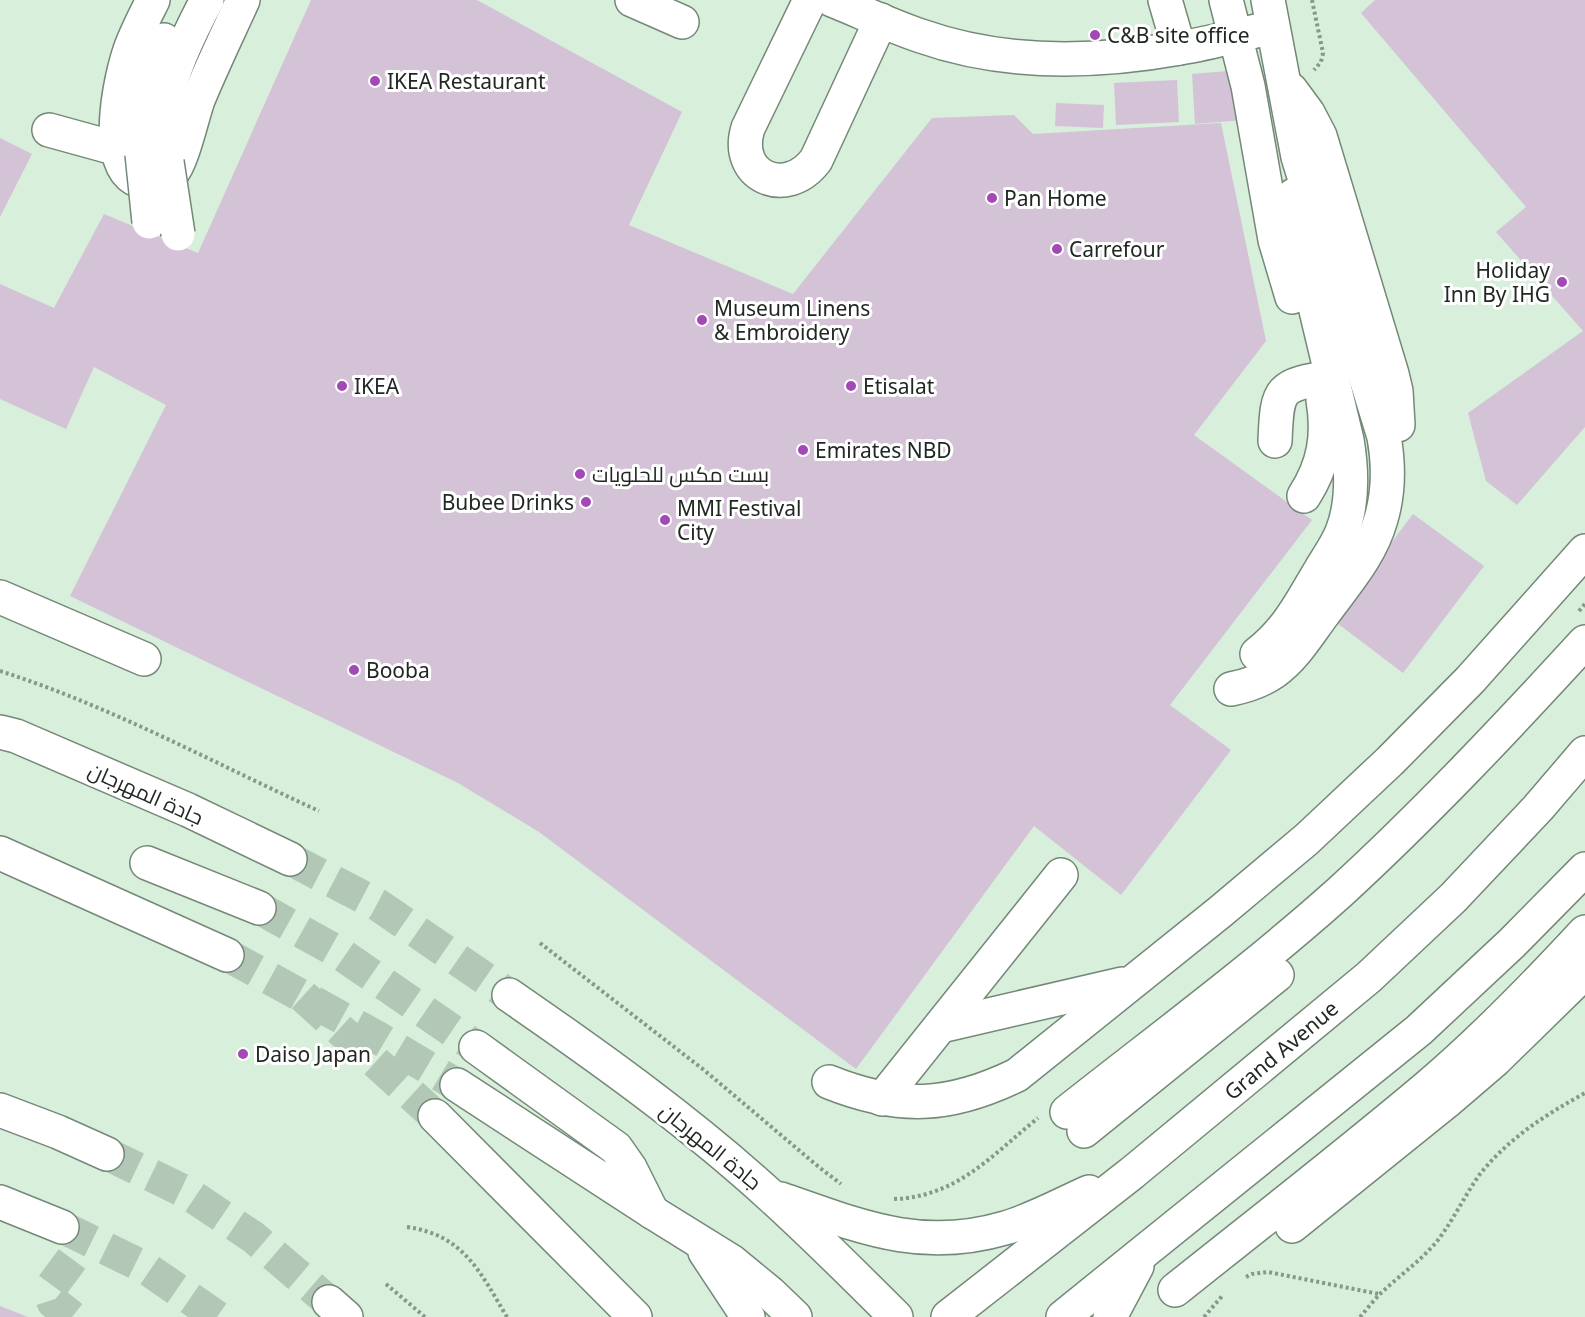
<svg xmlns="http://www.w3.org/2000/svg" width="1585" height="1317" viewBox="0 0 1585 1317" font-family="'Noto Sans',Cairo,sans-serif">
<rect width="100%" height="100%" fill="#d8efdb"/>
<g fill="#d4c2d7">
<polygon points="311,0 477,0 682,112 629,225 793,294 932,118 1014,115 1033,134 1221,123 1266,341 1194,435 1312,520 1170,705 1231,750 1121,895 1034,826 856,1069 539,832 458,783 70,596 166,405 94,367 66,429 0,399 0,284 54,308 104,214 198,253"/>
<polygon points="1375,0 1585,0 1585,427 1517,505 1486,481 1468,413 1583,331 1496,232 1526,207 1361,13"/>
<polygon points="1240,70 1243,120 1195,124 1192,74"/>
<polygon points="1177,80 1179,122 1116,125 1114,83"/>
<polygon points="1056,103 1104,105 1103,128 1055,126"/>
<polygon points="0,138 32,154 0,217"/>
<polygon points="1413,514 1484,566 1403,673 1333,620"/>
<polygon points="0,1306 28,1317 0,1317"/>
</g>
<g fill="none" stroke-linecap="round" stroke-linejoin="round">
<g stroke="#b3c7b6" stroke-width="33" stroke-dasharray="33 16" stroke-linecap="butt">
<polyline points="259,908 338,952 476,1047"/>
<polyline points="303,996 435,1116"/>
<polyline points="107,1154 186,1192 253,1237 329,1302"/>
<polyline points="62,1227 146,1268 217,1317"/>
<polyline points="72,1259 49,1290 53,1302 72,1317"/>
</g>
<g stroke="#b3c7b6" stroke-width="33" stroke-dasharray="33 16" stroke-linecap="butt">
<polyline points="290,859 378,905 509,995"/>
<polyline points="227,955 375,1036 457,1085"/>
</g>
<g stroke="#748877" stroke-width="36">
<g id="minor">
<path d="M 153,0 C 145,16 136,33 130,50 C 120,79 101,167 139,181 C 150,186 164,182 172,173 C 182,163 192,117 198,100 C 212,66 228,33 243,0"/>
<polyline points="632,0 682,22"/>
<path d="M 810,0 L 748,128 C 733,176 786,200 816,160 L 881,20"/>
<path d="M 832,0 C 862,12 891,26 921,36 C 1003,65 1096,63 1180,48 C 1206,44 1231,37 1256,31"/>
<polyline points="1165,0 1179,48"/>
<polyline points="1226,0 1248,86 1275,240 1292,297"/>
<polyline points="1291,90 1308,113 1320,136 1392,374 1396,391 1398,425"/>
<polyline points="49,130 118,149"/>
<path d="M 142,154 C 138,107 146,83 164,40"/>
<path d="M 167,162 C 164,141 162,121 166,101 C 172,70 192,28 207,0"/>
<path d="M 1275,441 C 1277,387 1279,385 1332,377"/>
<path d="M 1304,496 C 1324,465 1329,436 1323,400"/>
<polyline points="0,597 144,659"/>
<path d="M 1257,654 C 1289,629 1301,602 1321,569 C 1328,557 1337,545 1342,532 C 1353,504 1352,470 1347,440 L 1296,227 L 1294,195"/>
<path d="M 1231,689 C 1246,686 1261,681 1274,672 C 1295,657 1309,633 1324,613 C 1346,583 1371,555 1381,519 C 1389,492 1389,465 1384,437 L 1298,157 L 1268,0"/>
<polyline points="147,863 259,908"/>
<polyline points="941,1026 1122,984"/>
<polyline points="476,1047 616,1148 630,1168 652,1212"/>
<path d="M 829,1082 C 899,1110 949,1108 1017,1075 L 1220,912 L 1307,839 L 1390,761 L 1470,680 L 1585,551"/>
<polyline points="882,1099 1061,875"/>
<polyline points="0,1110 58,1132 107,1154"/>
<path d="M 1067,1112 C 1158,1040 1253,970 1340,892 C 1426,813 1506,728 1585,642"/>
<polyline points="435,1116 635,1317"/>
<polyline points="1084,1131 1277,975"/>
<polyline points="0,1202 62,1227"/>
<polyline points="1292,1226 1446,1102 1495,1060 1585,972"/>
<path d="M 1175,1290 C 1259,1223 1344,1157 1426,1088 C 1483,1040 1535,986 1585,932"/>
<polyline points="329,1302 346,1317"/>
</g>
</g>
<g stroke="#748877" stroke-width="36">
<g id="major">
<polyline points="0,732 16,736 188,810 290,859"/>
<polyline points="0,853 227,955"/>
<path d="M 509,995 C 599,1057 690,1122 772,1197 C 814,1235 855,1276 896,1317"/>
<polyline points="457,1085 652,1212 731,1261 770,1293 795,1317"/>
<path d="M 781,1199 C 859,1226 920,1253 1005,1228 C 1033,1220 1062,1204 1089,1192"/>
<polyline points="705,1252 748,1317"/>
<polyline points="948,1317 1132,1173 1369,977 1453,898 1538,808 1585,753"/>
<polyline points="1063,1317 1419,1030 1512,943 1585,869"/>
<polyline points="1110,1317 1137,1266"/>
</g>
</g>
<g stroke="#87988a" stroke-width="4" stroke-dasharray="3 3" stroke-linecap="butt">
<polyline points="1312,0 1323,53 1321,62 1314,70"/>
<polyline points="1579,611 1585,604"/>
<path d="M 0,671 C 110,706 214,763 319,811"/>
<polyline points="540,943 704,1070 820,1168 841,1184"/>
<path d="M 894,1199 C 957,1197 992,1155 1038,1118"/>
<path d="M 407,1227 C 464,1235 480,1272 507,1317"/>
<polyline points="1246,1277 1252,1274 1268,1272 1379,1294"/>
<polyline points="386,1284 425,1317"/>
<polyline points="1204,1317 1223,1295"/>
<path d="M 1360,1317 C 1367,1309 1374,1300 1381,1293 C 1400,1275 1422,1260 1438,1240 C 1454,1219 1465,1195 1480,1174 C 1509,1138 1545,1115 1585,1093"/>
</g>
<use href="#minor" stroke="#fff" stroke-width="33"/>
<use href="#major" stroke="#fff" stroke-width="33"/>
<g stroke="#748877" stroke-width="36" stroke-linecap="butt">
<g id="minor-bridge">
<polyline points="142,154 149,222"/>
<polyline points="167,162 178,234"/>
</g>
</g>
<use href="#minor-bridge" stroke="#fff" stroke-width="33"/>
</g>
<g fill="#a249b5" stroke="#fff" stroke-width="2">
<circle cx="1095" cy="35" r="6"/>
<circle cx="375" cy="81" r="6"/>
<circle cx="992" cy="198" r="6"/>
<circle cx="1057" cy="249" r="6"/>
<circle cx="1562" cy="282" r="6"/>
<circle cx="702" cy="320" r="6"/>
<circle cx="342" cy="386" r="6"/>
<circle cx="851" cy="386" r="6"/>
<circle cx="803" cy="450" r="6"/>
<circle cx="580" cy="474" r="6"/>
<circle cx="586" cy="502" r="6"/>
<circle cx="665" cy="520" r="6"/>
<circle cx="354" cy="670" r="6"/>
<circle cx="243" cy="1054" r="6"/>
</g>
<g text-anchor="middle" dominant-baseline="central" stroke-width="6" stroke-linejoin="round" paint-order="stroke">
<g font-size="21" fill="#202821" stroke="#fff" text-anchor="start">
<text x="1107" y="35">C&amp;B site office</text>
<text x="387" y="81">IKEA Restaurant</text>
<text x="1004" y="198">Pan Home</text>
<text x="1069" y="249">Carrefour</text>
<text x="1550" y="270" text-anchor="end">Holiday<tspan x="1550" dy="24">Inn By IHG</tspan></text>
<text x="714" y="308">Museum Linens<tspan x="714" dy="24">&amp; Embroidery</tspan></text>
<text x="354" y="386">IKEA</text>
<text x="863" y="386">Etisalat</text>
<text x="815" y="450">Emirates NBD</text>
<text x="592" y="474">بست مكس للحلويات</text>
<text x="574" y="502" text-anchor="end">Bubee Drinks</text>
<text x="677" y="508">MMI Festival<tspan x="677" dy="24">City</tspan></text>
<text x="366" y="670">Booba</text>
<text x="255" y="1054">Daiso Japan</text>
</g>
<g font-size="21" fill="#202821" stroke="#fff">
<text transform="translate(146 793) rotate(24)">جادة المهرجان</text>
<text transform="translate(1281 1050) rotate(-40)">Grand Avenue</text>
<text transform="translate(711 1146) rotate(39)">جادة المهرجان</text>
</g>
</g>
</svg>
